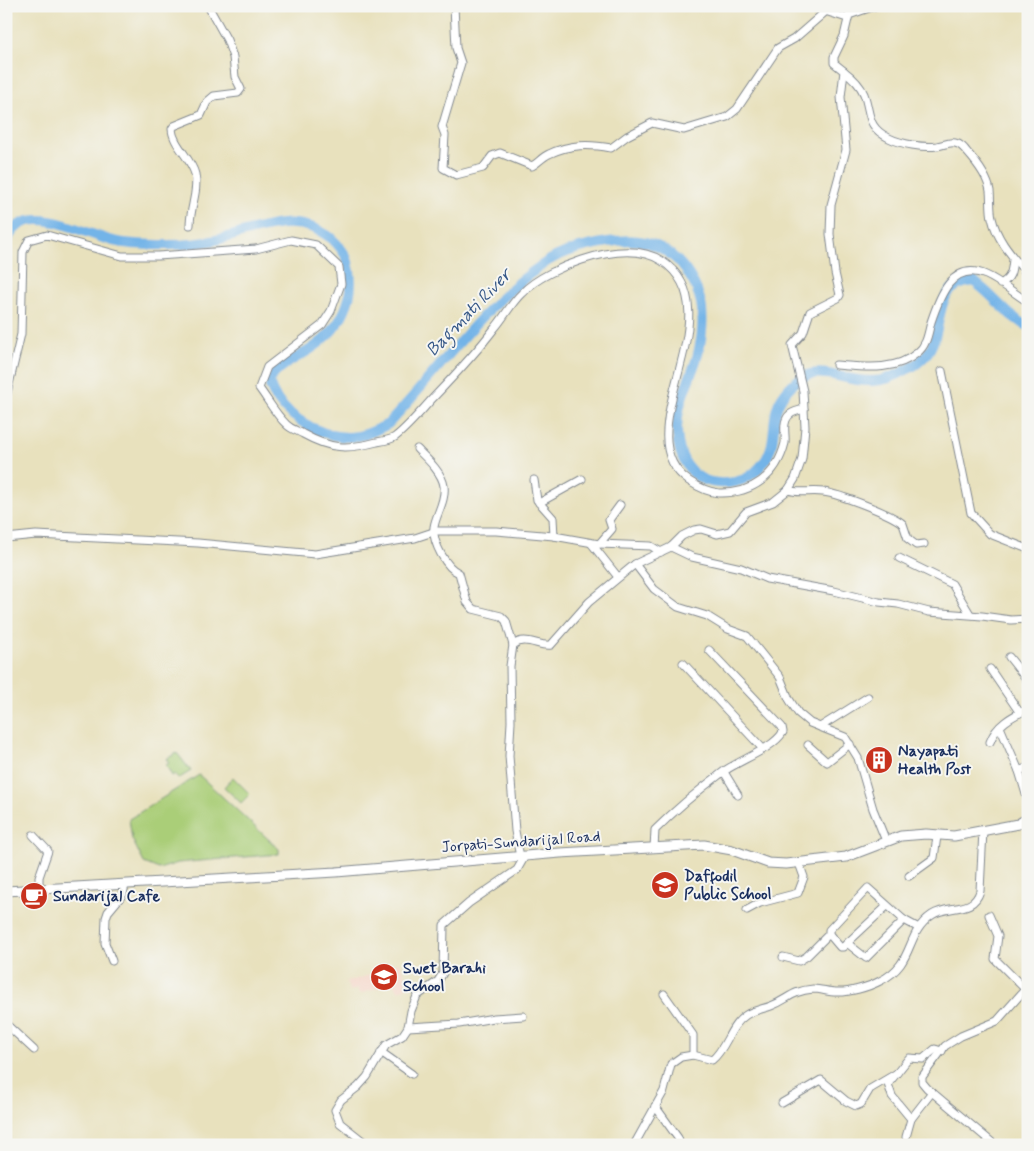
<svg xmlns="http://www.w3.org/2000/svg" width="1034" height="1151" viewBox="0 0 1034 1151" font-family="Mynerve,sans-serif">
<rect width="100%" height="100%" fill="#f6f6f2"/>
<filter id="ink" filterUnits="userSpaceOnUse"><feTurbulence type="fractalNoise" baseFrequency=".02" numOctaves="2"/><feDisplacementMap in="SourceGraphic" scale="10" xChannelSelector="R" yChannelSelector="G"/><feConvolveMatrix kernelMatrix="1 2 1 2 8 2 1 2 1" color-interpolation-filters="sRGB"/></filter>
<filter id="wash" filterUnits="userSpaceOnUse"><feTurbulence type="fractalNoise" baseFrequency=".0096" numOctaves="4" result="noise"/><feDisplacementMap in="SourceGraphic" scale="20" xChannelSelector="R" yChannelSelector="G"/><feGaussianBlur stdDeviation="1.12" result="paint"/><feColorMatrix in="noise" values="0 0 0 0 0 0 0 0 0 0 0 0 0 0 0 0 0 1.4 0 .05"/><feComposite in="paint" operator="in"/></filter>
<g filter="url(#wash)">
<rect width="100%" height="100%" fill="#e8e1bd"/>
<polygon fill="#f5d2c3" points="399,962 410,984 399,991 393,983 360,994 358,989 350,991 346,982 380,972"/>
<g fill="#aace78" stroke="#627e6b">
<polygon points="177,753 191,771 178,779 175,774 172,776 166,765 169,763 166,759"/>
<polygon points="199,775 279,849 279,854 178,863 159,869 144,863 132,839 129,819"/>
<polygon points="233,777 250,794 241,803 224,787"/>
</g>
<g fill="none" stroke-linecap="round" stroke-linejoin="round">
<path stroke="#73b4e8" stroke-width="10" d="M 6,245 C 20,194 85,236 118,242 C 133,245 151,245 167,245 C 185,245 202,244 220,239 C 258,230 295,210 331,238 C 338,244 346,254 348,262 C 358,296 341,328 314,347 C 298,358 279,364 269,381 C 275,411 317,436 347,437 C 362,438 376,430 388,424 C 438,372 482,306 542,265 C 561,251 585,246 608,242 C 635,238 656,240 677,260 C 689,272 700,291 702,309 C 703,321 702,337 699,349 C 696,368 684,386 680,406 C 670,446 685,491 735,482 C 745,480 753,475 760,467 C 781,445 768,418 782,397 C 811,354 837,383 873,381 C 885,381 896,376 906,370 C 913,367 921,361 926,355 C 947,329 929,286 973,281 C 993,294 1006,316 1028,326"/>
</g>
</g>
<g filter="url(#ink)">
<g fill="none" stroke-linecap="round" stroke-linejoin="round">
<g stroke="#82888e" stroke-width="9">
<g id="minor">
<path d="M 454,6 L 456,48 L 461,63 L 442,127 L 445,135 L 443,168 L 456,175 L 483,168 L 492,156 L 500,153 L 532,166 C 538,163 542,157 549,154 C 570,144 589,144 611,148 L 627,136 L 652,123 L 684,130 L 727,117 L 737,109 L 778,48 L 794,39 L 825,12"/>
<polyline points="809,6 847,18"/>
<path d="M 844,71 C 852,77 860,84 864,94 C 871,113 866,127 889,138 C 901,144 923,148 937,146 C 943,145 949,142 955,143 C 961,144 964,148 967,152 C 976,162 988,178 990,191 C 991,200 990,209 992,218 C 997,241 1014,258 1028,275"/>
<path d="M 190,225 C 190,208 199,190 195,174 C 191,158 173,145 172,129 L 174,126 L 201,115 L 207,102 L 214,96 L 238,93 L 241,89 L 235,77 L 233,57 L 227,40 L 208,6"/>
<path d="M 1000,284 C 1011,279 1012,271 1013,259"/>
<path d="M 836,365 C 863,367 895,372 917,353 C 927,345 928,334 931,322 C 939,298 952,260 986,275 C 1000,281 1015,294 1028,302"/>
<polyline points="942,371 971,513 990,534 1028,549"/>
<path d="M 6,397 L 21,334 L 23,252 L 29,240 L 47,235 L 122,256 L 158,256 L 256,249 L 291,240 L 316,245 L 339,267 L 341,284 L 331,311 L 322,325 L 267,367 L 259,388 C 268,400 276,415 287,425 C 291,429 298,431 303,434 C 330,449 347,450 377,442 C 383,441 390,440 395,437 C 409,426 421,411 433,398 C 454,376 476,353 494,329 C 504,318 511,303 522,293 C 536,278 563,266 582,260 C 607,252 639,246 662,261 C 738,312 621,435 689,481 C 698,487 708,492 719,493 C 752,494 777,476 785,443 C 786,436 783,427 786,420 C 789,412 797,411 804,409"/>
<path d="M 417,449 C 426,458 442,472 444,486 C 446,501 436,514 434,527 C 432,542 446,568 459,573 L 467,602 L 473,609 L 501,616 L 506,621 L 513,645"/>
<polyline points="534,480 537,500 553,518 554,536"/>
<path d="M 788,490 C 799,494 811,490 823,492 C 839,494 892,514 903,524 L 908,539 L 916,545 L 924,544"/>
<polyline points="539,503 582,479"/>
<polyline points="6,538 36,535 198,543 315,554 415,538 436,531 496,531 554,536 599,544 651,546 661,552"/>
<polyline points="591,543 618,577"/>
<polyline points="599,544 612,529 609,520 620,505"/>
<polyline points="671,547 692,557 741,568 767,579 834,591 879,602 898,604 929,612 982,616 1011,620 1028,619"/>
<polyline points="899,558 952,584 970,614"/>
<polyline points="635,564 654,589 678,607 707,616 728,629 747,636 780,677 789,699 798,713 810,723 845,737 858,758 873,809 886,841"/>
<polyline points="1009,657 1028,681"/>
<polyline points="683,663 763,749"/>
<polyline points="990,669 1020,713"/>
<polyline points="820,727 868,697"/>
<polyline points="1000,727 1019,771 1028,801"/>
<path d="M 990,742 C 996,725 1012,716 1028,709"/>
<polyline points="808,745 827,762 850,744"/>
<polyline points="1019,771 1028,767"/>
<polyline points="724,772 738,795"/>
<polyline points="33,835 48,851 39,877 39,890"/>
<path d="M 654,848 L 655,830 C 676,809 699,790 723,772 C 739,760 773,749 783,732 L 782,727 L 709,650"/>
<path d="M 520,857 L 515,831 L 509,756 L 511,722 L 510,666 L 513,645 C 526,635 538,647 551,645 L 589,602 L 635,564 L 671,547 L 682,536 L 694,530 L 701,529 L 717,534 L 730,531 L 746,512 L 773,502 L 788,490 L 795,479 L 802,459 L 805,427 L 803,391 L 792,345 L 803,333 L 810,312 L 838,298 L 840,295 L 835,273 L 830,234 L 831,205 L 846,150 L 841,97 L 844,71 L 834,63 L 834,57 L 844,36 L 849,15 L 875,6"/>
<polyline points="909,876 934,858 937,836"/>
<polyline points="887,906 843,947 840,947 829,934 829,930 868,888 904,920 917,927"/>
<polyline points="747,910 760,903 798,893 804,877 799,863"/>
<polyline points="989,915 998,936 995,959 1025,989"/>
<polyline points="847,943 866,958 904,920"/>
<polyline points="783,957 799,961 807,956 829,934"/>
<polyline points="112,961 105,943 106,918 108,912 123,894 125,885"/>
<polyline points="664,994 693,1035 693,1055"/>
<polyline points="6,1024 34,1050"/>
<polyline points="408,1027 459,1024 494,1018 523,1016"/>
<polyline points="381,1052 412,1074"/>
<polyline points="782,1103 821,1080 846,1101 856,1106 861,1104 870,1089 897,1073"/>
<polyline points="655,1106 678,1138 680,1145"/>
<polyline points="911,1119 932,1092"/>
<polyline points="906,1137 911,1119 892,1096 888,1084 909,1058 923,1059 935,1049 942,1051"/>
<polyline points="368,1145 340,1123 335,1110 341,1100 358,1087 367,1077 386,1045 402,1036 408,1027 411,1011 417,996 438,981 443,973 444,925 469,903 517,870 525,856"/>
<path d="M 634,1145 L 664,1091 L 671,1064 L 681,1057 L 693,1055 L 712,1060 C 727,1048 729,1026 746,1015 C 754,1010 763,1009 771,1006 C 789,999 791,991 813,989 C 821,989 828,992 836,992 C 848,993 869,987 880,981 C 916,963 904,934 932,915 C 949,904 973,914 980,891 L 983,830"/>
<polyline points="995,1145 927,1088 922,1082 922,1077 945,1046 961,1036 997,1021 1028,986"/>
</g>
</g>
<g stroke="#82888e" stroke-width="11">
<polyline id="major" points="6,891 336,872 560,853 704,845 732,850 768,863 786,864 846,857 901,836 926,834 954,836 1018,824 1028,818"/>
</g>
<use href="#minor" stroke="#fff" stroke-width="7"/>
<use href="#major" stroke="#fff" stroke-width="9"/>
</g>
</g>
<defs>
<g id="building-disc" transform="scale(1.4375)"><circle r="9.5" fill="#c8321e" stroke="#f6f6f2"/><path d="M-4-6H4V6H1V3H-1V6H-4ZM-2.5-4.3h1.7v1.8h-1.7ZM.8-4.3h1.7v1.8H.8ZM-2.5-1h1.7V.8h-1.7ZM.8-1h1.7V.8H.8Z" fill="#fff"/></g>
<g id="school-disc" transform="scale(1.4375)"><circle r="9.5" fill="#c8321e" stroke="#f6f6f2"/><path d="M0-5L7-2L0 1L-7-2ZM-4 1L0 2.5L4 1V4Q0 6-4 4Z" fill="#fff"/></g>
<g id="cafe-disc" transform="scale(1.4375)"><circle r="9.5" fill="#c8321e" stroke="#f6f6f2"/><path d="M-5.5-4.5H6V0H3Q3 3.5 0 3.5H-2.5Q-5.5 3.5-5.5 0ZM3-3.2v2h1.7v-2ZM-6 4.5H4V6H-6Z" fill="#fff"/></g>
</defs>
<g fill-rule="evenodd">
<use href="#building-disc" x="879" y="760"/>
<use href="#school-disc" x="665" y="885"/>
<use href="#cafe-disc" x="34" y="896"/>
<use href="#school-disc" x="384" y="977"/>
</g>
<g text-anchor="middle" dominant-baseline="central" stroke-width="4" stroke-linejoin="round" paint-order="stroke">
<g font-size="16" font-weight="bold" fill="#1b2f5e" stroke="#f6f6f2" text-anchor="start">
<text x="898" y="751">Nayapati<tspan x="898" dy="18">Health Post</tspan></text>
<text x="684" y="876">Daffodil<tspan x="684" dy="18">Public School</tspan></text>
<text x="53" y="896">Sundarijal Cafe</text>
<text x="403" y="968">Swet Barahi<tspan x="403" dy="18">School</tspan></text>
</g>
<g font-size="16" fill="#1b2f5e" stroke="#f6f6f2">
<text transform="translate(521 842) rotate(-4)">Jorpati-Sundarijal Road</text>
</g>
<g font-size="18" font-style="italic" fill="#355787" stroke="#f6f6f2">
<text transform="translate(469 313) rotate(-46)">Bagmati River</text>
</g>
</g>
<rect width="1034" height="1151" fill="none" stroke="#f6f6f2" stroke-width="25"/>
</svg>
